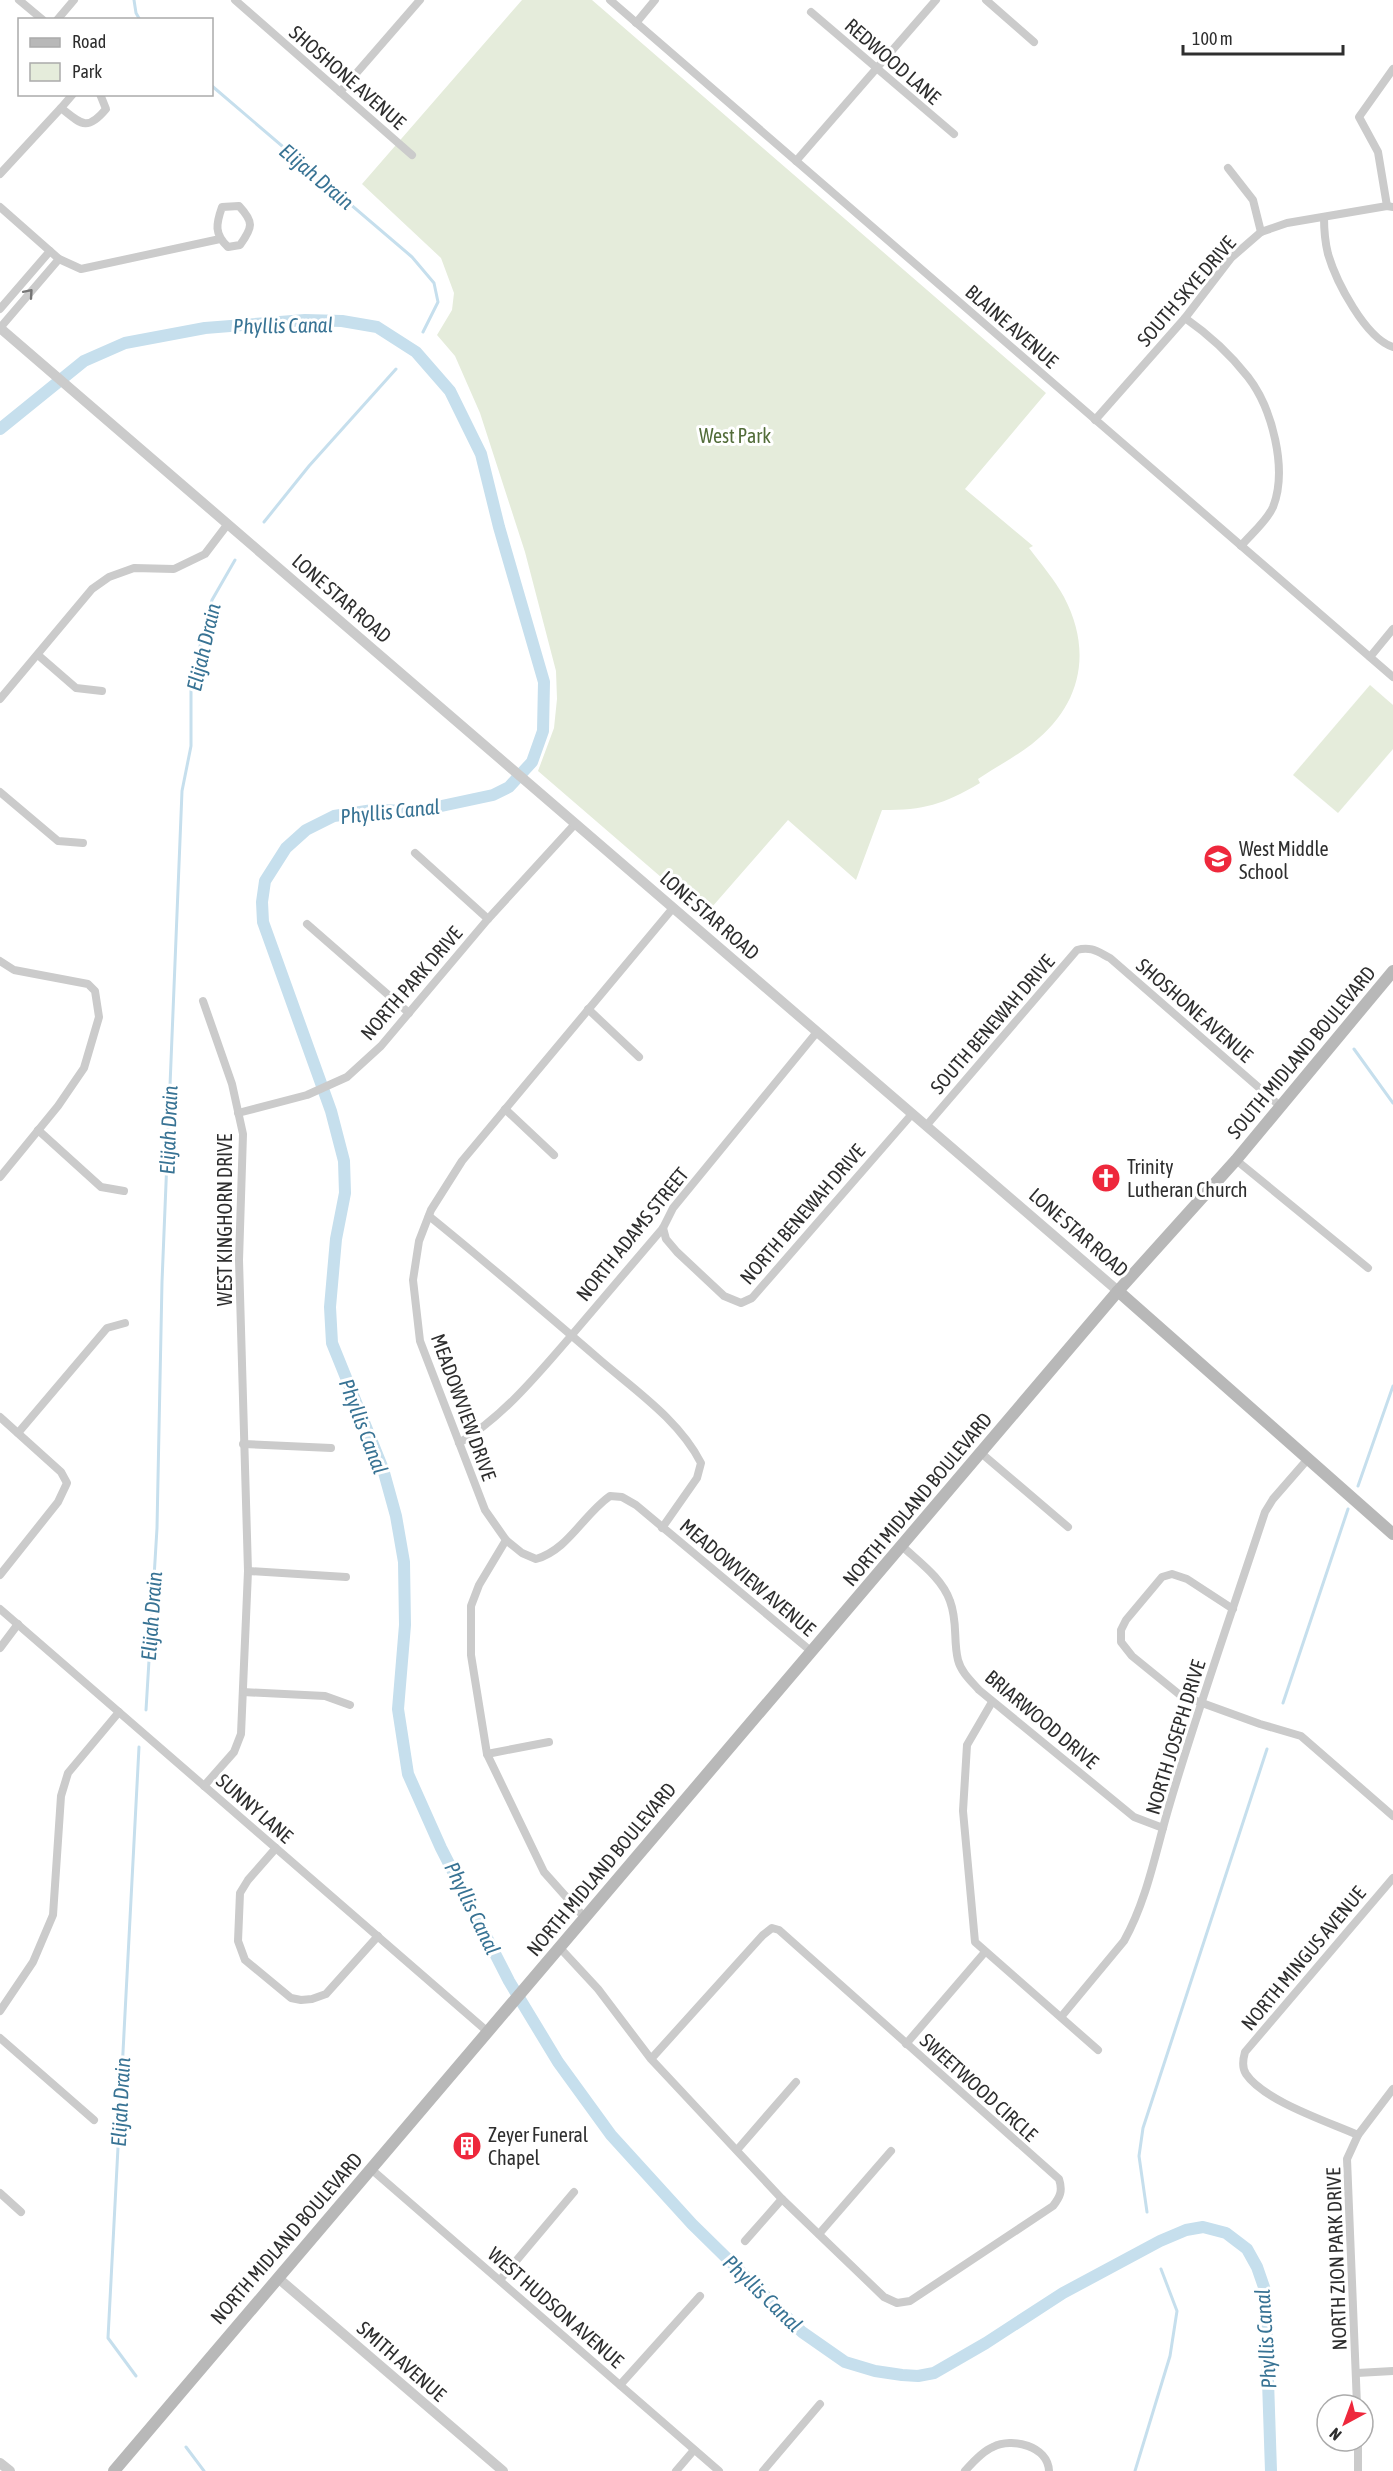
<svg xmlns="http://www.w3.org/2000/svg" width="1393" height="2471" viewBox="0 0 1393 2471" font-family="'Asap Condensed',sans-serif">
<rect width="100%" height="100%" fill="#fff"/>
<g fill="#e5ecdb">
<path d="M 522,0 L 592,0 L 1046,393 L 965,489 L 1033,546 L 1029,548 C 1041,564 1055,580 1064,597 C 1093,652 1081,706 1032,744 C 1015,757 996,767 978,779 L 980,783 C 942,805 925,810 882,810 L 856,880 L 788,820 L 705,915 L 538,771 L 554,728 L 557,699 L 556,671 L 525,552 L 480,413 L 455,356 L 437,335 L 452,310 L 454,293 L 441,258 L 362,184 Z"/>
<polygon points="1370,685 1393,705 1393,749 1338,813 1293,775"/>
</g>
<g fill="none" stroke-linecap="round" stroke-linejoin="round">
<g stroke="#c6dfed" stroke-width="3">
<polyline points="134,0 136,13 140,20"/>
<polyline points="212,86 412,257 434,283 438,302 423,332"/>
<polyline points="264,522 309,466 396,369"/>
<polyline points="1354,1049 1393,1103"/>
<polyline points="1358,1486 1393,1386"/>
<polyline points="1283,1703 1348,1509"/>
<polyline points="146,1710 157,1528 162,1282 182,791 191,746 191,688 197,658 212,600 235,560"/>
<polyline points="1147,2212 1139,2156 1143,2128 1267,1749"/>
<polyline points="136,2376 108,2338 139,1747"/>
<polyline points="186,2447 204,2471"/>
<polyline points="1135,2471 1170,2356 1177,2311 1161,2269"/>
</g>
<polyline stroke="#c6dfed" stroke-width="12" points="0,429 84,361 125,343 205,328 305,320 342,321 377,327 416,352 450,391 481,454 499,527 544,682 543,731 532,762 509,787 493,795 418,811 373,810 334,816 306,830 286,848 265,881 262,902 263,922 331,1111 344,1161 345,1193 336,1239 330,1307 332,1343 383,1469 396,1516 404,1562 405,1625 398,1709 408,1774 441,1848 509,1981 558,2062 611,2135 692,2224 802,2332 845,2362 875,2371 902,2375 918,2376 934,2373 986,2343 1063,2293 1160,2241 1186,2230 1203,2227 1226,2233 1247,2249 1257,2267 1265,2290 1271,2471"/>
<g stroke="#cbcbcb" stroke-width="8">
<polyline points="19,0 43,20"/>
<polyline points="235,0 412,155"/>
<polyline points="610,0 1393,677"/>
<polyline points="986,0 1034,42"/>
<polyline points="811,12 954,134"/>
<polyline points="57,20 74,0"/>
<polyline points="636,23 655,0"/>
<polyline points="340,92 420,0"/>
<path d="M 73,94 L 61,108 C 81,124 87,132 106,109 L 100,94"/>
<polyline points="796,161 936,0"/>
<polyline points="1228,168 1253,200 1261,232"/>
<polyline points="0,174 61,108"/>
<path d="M 239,206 C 254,222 253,227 240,245 L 228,247 C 214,234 216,224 222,207 Z"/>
<polyline points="1387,206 1378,152 1359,117 1393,69"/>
<polyline points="0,207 59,259 81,269 220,239"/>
<path d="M 1324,217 C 1324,229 1325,242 1328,254 C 1336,281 1365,338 1393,347"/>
<polyline points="0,309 50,251"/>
<path d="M 1185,318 C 1208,334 1230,354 1248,377 C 1272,408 1288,469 1273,507 C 1267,521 1251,534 1241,546"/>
<polyline points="0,328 59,259"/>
<polyline points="1095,420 1185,318 1231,258 1261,232 1287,223 1387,206 1393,207"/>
<polyline points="38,655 76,688 102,691"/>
<polyline points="1370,657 1393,629"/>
<polyline points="0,699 92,589 109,577 134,568 174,569 205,554 227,525"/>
<polyline points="0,792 58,841 83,843"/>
<polyline points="415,853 488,919"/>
<path d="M 673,908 L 462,1161 L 431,1210 L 419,1241 L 413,1280 L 420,1341 L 485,1510 L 506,1540 L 522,1553 L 536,1559 C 568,1550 583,1515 610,1496 L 622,1497 L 636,1505 L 812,1652"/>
<polyline points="307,924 409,1013"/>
<polyline points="0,961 14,970 88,984 95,991 99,1017 84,1068 58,1106 0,1177"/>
<polyline points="203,1001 232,1084 243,1134 239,1260 248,1571 241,1734 234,1752 204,1786"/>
<polyline points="588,1009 639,1057"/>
<polyline points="505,1109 554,1155"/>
<polyline points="238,1113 307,1095 347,1077 381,1046 488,919 575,824"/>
<path d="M 926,1126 L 1077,950 C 1091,946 1098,952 1110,958 L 1280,1106"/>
<polyline points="38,1130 101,1187 124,1191"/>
<polyline points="1236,1160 1368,1268"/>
<path d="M 429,1216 C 487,1263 543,1311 600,1360 C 636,1391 679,1420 701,1463 L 697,1478 L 662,1528"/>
<polyline points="663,1228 666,1239 677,1252 724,1296 741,1303 752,1298 912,1114"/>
<polyline points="0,1417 61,1472 67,1483 58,1502 0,1575"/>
<polyline points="18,1433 107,1328 125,1323"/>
<path d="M 459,1443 C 503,1417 538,1374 571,1336 C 602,1300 632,1264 663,1228 L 673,1208 L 817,1032"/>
<polyline points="243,1444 331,1448"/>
<polyline points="981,1453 1068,1527"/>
<polyline points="506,1540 479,1585 471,1606 471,1655 487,1754 544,1872 585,1918"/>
<path d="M 902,1546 C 919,1562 942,1578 950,1601 C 958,1622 953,1640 958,1660 C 961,1672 971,1681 979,1690 L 1134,1817 L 1163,1828"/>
<polyline points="248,1571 346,1577"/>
<polyline points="0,1609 488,2032"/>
<polyline points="1233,1609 1187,1579 1172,1574 1162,1577 1126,1620 1121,1630 1121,1642 1132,1656 1180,1695 1260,1724 1301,1736 1393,1816"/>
<polyline points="0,1648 18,1624"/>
<polyline points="243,1692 325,1696 350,1705"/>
<polyline points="992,1702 967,1745 963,1811 975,1942 1098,2050"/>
<polyline points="487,1754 549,1742"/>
<polyline points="276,1848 248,1880 240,1893 238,1941 245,1960 291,1998 301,2000 312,1999 326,1994 378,1936"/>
<path d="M 560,1948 L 598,1989 L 651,2059 L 782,2199 L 884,2297 L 897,2303 L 910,2301 L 1053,2206 C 1060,2197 1063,2191 1059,2179 L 779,1930 L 772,1928 L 763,1935 L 651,2059"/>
<polyline points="0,2011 33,1962 53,1915 61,1796 68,1773 119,1712"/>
<path d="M 1061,2017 L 1124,1941 C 1148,1898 1156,1849 1170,1803 C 1199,1705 1233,1609 1265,1512 L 1273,1499 L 1307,1460"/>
<polyline points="0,2038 94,2120"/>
<polyline points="906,2044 985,1952"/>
<path d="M 1358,2135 C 1329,2122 1264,2101 1246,2074 C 1242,2068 1243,2059 1245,2052 L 1393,1878"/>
<polyline points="737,2150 796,2082"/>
<polyline points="371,2169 719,2471"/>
<polyline points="0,2193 21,2212"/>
<polyline points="819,2234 891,2151"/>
<polyline points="745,2241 782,2199"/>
<polyline points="500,2280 574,2192"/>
<polyline points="1357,2373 1393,2371"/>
<polyline points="620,2385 700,2296"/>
<polyline points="1357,2405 1347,2159 1358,2135 1393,2089"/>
<polyline points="1358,2441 1358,2471"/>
<polyline points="676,2471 694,2450"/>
<polyline points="763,2471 820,2404"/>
<path d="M 965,2471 C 972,2463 983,2451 993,2447 C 1012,2437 1048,2446 1049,2471"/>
</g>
<g stroke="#cbcbcb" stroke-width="10">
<polyline points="0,328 1118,1291"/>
<polyline points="278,2278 503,2471"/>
<polyline points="0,2463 10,2471"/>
</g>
<g stroke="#b8b8b8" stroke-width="12">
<polyline points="1118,1291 1393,1534"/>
<polyline points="114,2471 1118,1291 1236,1160 1393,971"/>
</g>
</g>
<defs><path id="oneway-chevron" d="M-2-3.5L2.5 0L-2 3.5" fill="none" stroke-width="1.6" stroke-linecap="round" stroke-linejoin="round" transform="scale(1.5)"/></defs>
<use stroke="#757575" href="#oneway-chevron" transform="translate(29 293) rotate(-49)"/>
<defs>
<g id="school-disc" transform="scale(1.5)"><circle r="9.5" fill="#ee283c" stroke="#fff"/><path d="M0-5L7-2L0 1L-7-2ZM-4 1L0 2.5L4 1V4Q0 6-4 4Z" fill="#fff"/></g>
<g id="church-disc" transform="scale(1.5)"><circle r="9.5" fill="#ee283c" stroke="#fff"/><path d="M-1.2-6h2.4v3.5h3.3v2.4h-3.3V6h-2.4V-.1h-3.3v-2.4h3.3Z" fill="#fff"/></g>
<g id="building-disc" transform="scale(1.5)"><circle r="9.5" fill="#ee283c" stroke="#fff"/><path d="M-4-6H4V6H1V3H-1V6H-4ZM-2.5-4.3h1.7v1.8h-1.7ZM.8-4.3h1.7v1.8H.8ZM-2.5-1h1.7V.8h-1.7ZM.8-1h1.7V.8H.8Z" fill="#fff"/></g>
</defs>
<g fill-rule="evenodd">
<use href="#school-disc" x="1218" y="859"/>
<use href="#church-disc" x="1106" y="1178"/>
<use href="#building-disc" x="467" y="2146"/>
</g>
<g text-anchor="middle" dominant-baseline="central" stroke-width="6" stroke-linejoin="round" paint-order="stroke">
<g font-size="20" fill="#2e2e2e" stroke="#fff">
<text transform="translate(893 61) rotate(41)">REDWOOD LANE</text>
<text transform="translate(348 77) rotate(41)">SHOSHONE AVENUE</text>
<text transform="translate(1186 291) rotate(-49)">SOUTH SKYE DRIVE</text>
<text transform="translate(1012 326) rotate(41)">BLAINE AVENUE</text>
<text transform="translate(342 598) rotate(41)">LONE STAR ROAD</text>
<text transform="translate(710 915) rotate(41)">LONE STAR ROAD</text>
<text transform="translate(411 983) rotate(-49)">NORTH PARK DRIVE</text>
<text transform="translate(1195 1010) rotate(41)">SHOSHONE AVENUE</text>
<text transform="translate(992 1024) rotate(-49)">SOUTH BENEWAH DRIVE</text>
<text transform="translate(1301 1052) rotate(-50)">SOUTH MIDLAND BOULEVARD</text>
<text transform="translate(802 1214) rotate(-49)">NORTH BENEWAH DRIVE</text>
<text transform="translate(224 1220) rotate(-90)">WEST KINGHORN DRIVE</text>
<text transform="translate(1079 1232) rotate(41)">LONE STAR ROAD</text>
<text transform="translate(632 1234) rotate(-51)">NORTH ADAMS STREET</text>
<text transform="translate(464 1407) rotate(70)">MEADOWVIEW DRIVE</text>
<text transform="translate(917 1499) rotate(-50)">NORTH MIDLAND BOULEVARD</text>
<text transform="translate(748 1577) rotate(40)">MEADOWVIEW AVENUE</text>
<text transform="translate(1042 1719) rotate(40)">BRIARWOOD DRIVE</text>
<text transform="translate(1175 1737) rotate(-73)">NORTH JOSEPH DRIVE</text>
<text transform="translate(255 1808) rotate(41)">SUNNY LANE</text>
<text transform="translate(601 1869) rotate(-50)">NORTH MIDLAND BOULEVARD</text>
<text transform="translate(1303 1958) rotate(-50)">NORTH MINGUS AVENUE</text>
<text transform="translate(979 2087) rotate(42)">SWEETWOOD CIRCLE</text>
<text transform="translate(286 2238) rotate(-49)">NORTH MIDLAND BOULEVARD</text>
<text transform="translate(1336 2259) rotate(-92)">NORTH ZION PARK DRIVE</text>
<text transform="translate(556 2307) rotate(41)">WEST HUDSON AVENUE</text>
<text transform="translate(402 2361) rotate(41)">SMITH AVENUE</text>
</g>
<g font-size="20" fill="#526c39" stroke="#fff">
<text x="735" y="435">West Park</text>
</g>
<g font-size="20" fill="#2e2e2e" stroke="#fff" text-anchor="start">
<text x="1239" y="848">West Middle<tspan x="1239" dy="23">School</tspan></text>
<text x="1127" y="1166">Trinity<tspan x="1127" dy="23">Lutheran Church</tspan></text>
<text x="488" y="2134">Zeyer Funeral<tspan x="488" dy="23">Chapel</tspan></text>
</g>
<g font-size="21" font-style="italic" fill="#387394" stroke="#fff">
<text transform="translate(317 176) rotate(40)">Elijah Drain</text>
<text transform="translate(283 325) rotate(-1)">Phyllis Canal</text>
<text transform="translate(203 647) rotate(-77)">Elijah Drain</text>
<text transform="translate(390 811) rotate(-6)">Phyllis Canal</text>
<text transform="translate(168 1130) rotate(-88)">Elijah Drain</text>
<text transform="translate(364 1426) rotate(69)">Phyllis Canal</text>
<text transform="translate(151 1616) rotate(-86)">Elijah Drain</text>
<text transform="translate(473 1908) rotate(64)">Phyllis Canal</text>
<text transform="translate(120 2102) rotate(-87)">Elijah Drain</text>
<text transform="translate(763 2293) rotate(44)">Phyllis Canal</text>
<text transform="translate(1265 2339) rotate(-94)">Phyllis Canal</text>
</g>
</g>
<rect x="18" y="18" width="195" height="78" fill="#ffffff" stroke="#ababab" stroke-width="1.5"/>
<rect x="30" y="38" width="30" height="9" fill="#b8b8b8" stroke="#ababab" stroke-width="1.5"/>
<text x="72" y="48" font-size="18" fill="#2e2e2e">Road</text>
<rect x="30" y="63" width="30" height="18" fill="#e5ecdb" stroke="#ababab" stroke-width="1.5"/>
<text x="72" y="78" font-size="18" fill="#2e2e2e">Park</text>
<g transform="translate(1345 2423) rotate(221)"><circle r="28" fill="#ffffff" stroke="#ababab" stroke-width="1.5"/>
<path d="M0-4.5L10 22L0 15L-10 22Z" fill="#ee283c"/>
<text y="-9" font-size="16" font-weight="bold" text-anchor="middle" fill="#2e2e2e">N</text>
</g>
<path d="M1183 45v9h160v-9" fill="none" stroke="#2e2e2e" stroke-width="3"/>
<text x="1192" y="45" font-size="18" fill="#2e2e2e" stroke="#ffffff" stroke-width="4.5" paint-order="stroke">100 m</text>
</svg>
